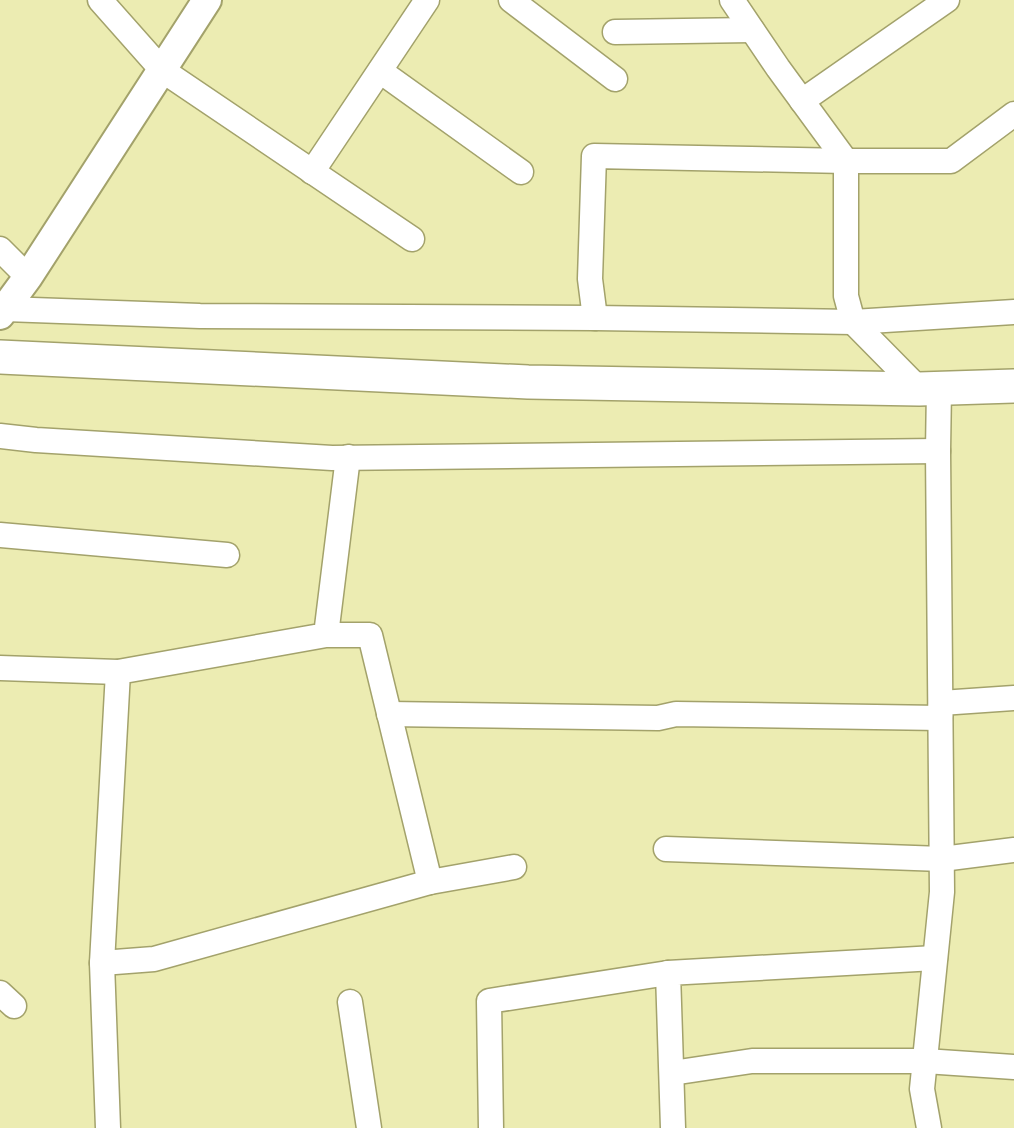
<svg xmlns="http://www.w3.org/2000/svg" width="1014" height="1128" viewBox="0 0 1014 1128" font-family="'DM Sans',sans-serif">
<rect width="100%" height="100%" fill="#ececb2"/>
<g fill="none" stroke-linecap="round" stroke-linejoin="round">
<g stroke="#a3a26b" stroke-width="27">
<g id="minor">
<polyline points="100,0 162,70 412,239"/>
<polyline points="511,0 615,79"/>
<polyline points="732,0 778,68 846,161 846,296 853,322 919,389"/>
<polyline points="615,32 752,30"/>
<polyline points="380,71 521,172"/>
<polyline points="802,101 947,0"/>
<polyline points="312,172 427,0"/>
<polyline points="0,249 28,277"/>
<polyline points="5,309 200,316 595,318 853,322 1014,312"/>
<polyline points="595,318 590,279 594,156 846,161 951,161 1014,114"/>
<polyline points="0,436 36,440 332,458 938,451"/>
<polyline points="0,535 227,555"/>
<polyline points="326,635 118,672 102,963 154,959 430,882 370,635 326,635 348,457"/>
<polyline points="0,668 118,672"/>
<polyline points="389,714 658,718 676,714 940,718 941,703 1014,698"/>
<polyline points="666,849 942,859 1014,850"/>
<polyline points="430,882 514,867"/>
<polyline points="102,963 108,1128"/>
<polyline points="0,993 14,1006"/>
<polyline points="350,1002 369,1128"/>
<polyline points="672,1073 752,1061 925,1061 1014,1067"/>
<polyline points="491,1128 489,1001 668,973"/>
<polyline points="673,1128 668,973 935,958"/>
<polyline points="929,1128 922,1089 942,892 938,451 939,388"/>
</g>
</g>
<g stroke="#a3a26b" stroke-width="32">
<polyline id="tertiary" points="0,315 28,277 207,0"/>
</g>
<g stroke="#a3a26b" stroke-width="36">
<polyline id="secondary" points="0,357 528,382 919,389 1014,386"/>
</g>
<use href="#minor" stroke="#fff" stroke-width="24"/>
<use href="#tertiary" stroke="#fff" stroke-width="28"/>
<use href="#secondary" stroke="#fff" stroke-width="33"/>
</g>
</svg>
